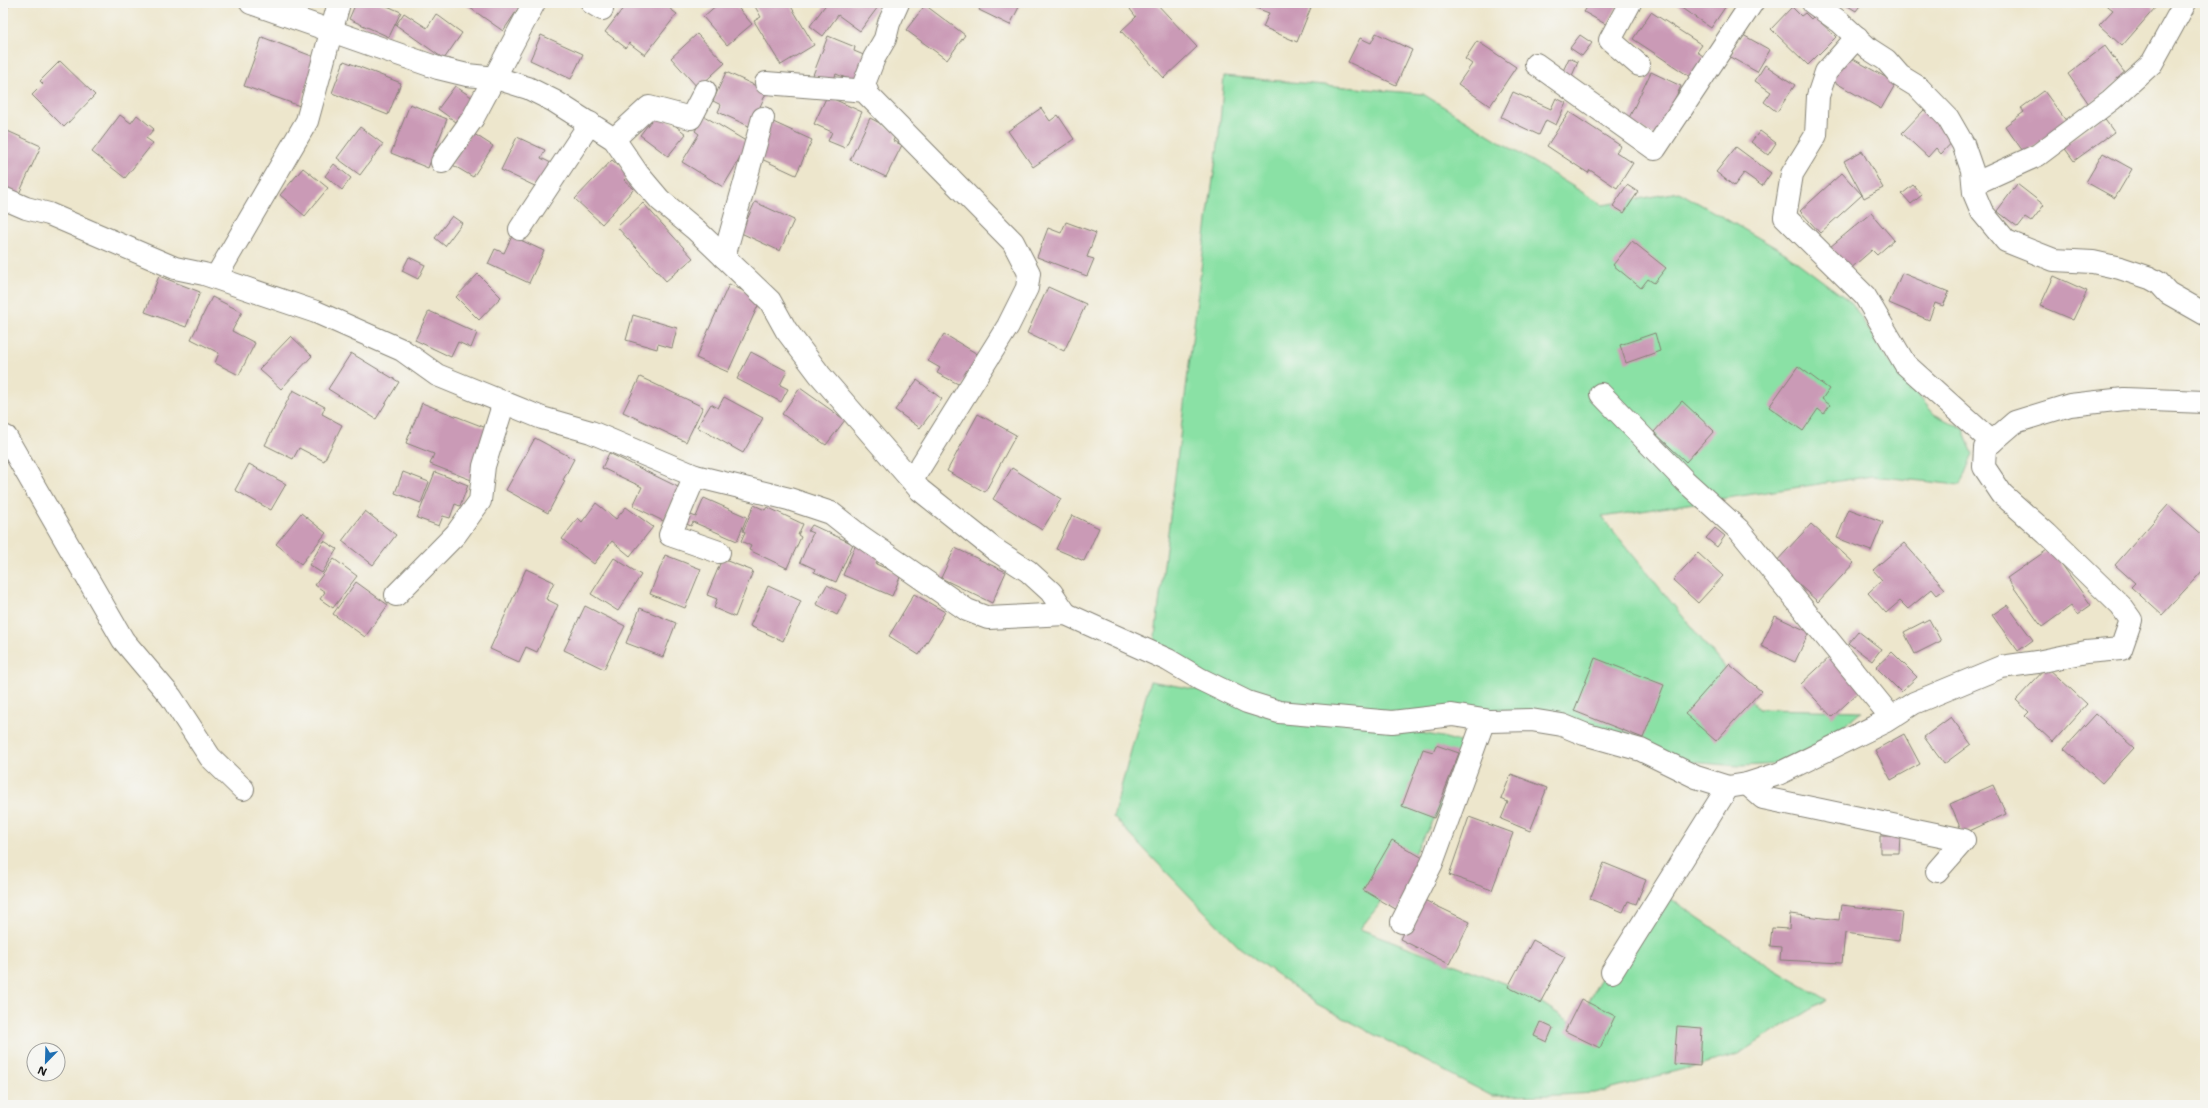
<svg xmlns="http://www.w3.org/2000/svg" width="2208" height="1108" viewBox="0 0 2208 1108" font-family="'Shantell Sans',sans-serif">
<rect width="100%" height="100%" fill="#f6f6f2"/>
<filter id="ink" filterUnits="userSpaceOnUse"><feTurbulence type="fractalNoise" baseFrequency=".025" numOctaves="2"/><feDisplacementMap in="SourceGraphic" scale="8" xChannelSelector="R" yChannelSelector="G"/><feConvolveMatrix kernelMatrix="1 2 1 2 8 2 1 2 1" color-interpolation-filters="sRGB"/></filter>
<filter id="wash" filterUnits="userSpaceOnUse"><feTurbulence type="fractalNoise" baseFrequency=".012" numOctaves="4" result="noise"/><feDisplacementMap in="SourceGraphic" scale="16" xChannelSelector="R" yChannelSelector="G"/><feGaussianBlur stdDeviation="0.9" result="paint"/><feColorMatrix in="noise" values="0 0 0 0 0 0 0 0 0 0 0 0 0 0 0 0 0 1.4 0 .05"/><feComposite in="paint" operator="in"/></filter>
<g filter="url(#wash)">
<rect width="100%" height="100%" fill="#ede6cc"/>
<polygon fill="#8ae1a5" stroke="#537e60" points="1224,76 1423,94 1603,205 1679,192 1785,253 1852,303 1885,356 1934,414 1963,429 1973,454 1960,485 1872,476 1602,517 1758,709 1862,711 1823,743 1781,764 1740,766 1662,760 1562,725 1338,717 1442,737 1460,742 1467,752 1443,804 1398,881 1360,929 1522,990 1577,1026 1598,983 1661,892 1767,965 1827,1000 1736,1055 1594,1093 1558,1095 1492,1096 1317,1004 1239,947 1113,817 1150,681 1242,698 1153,652 1207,221 1218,145"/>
<g id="blocks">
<g fill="#ca9ab6">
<polygon points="3,3 11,4 3,12"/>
<polygon points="356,3 380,3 401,12 389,37 349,19"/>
<polygon points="463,3 522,3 503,31"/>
<polygon points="627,3 662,3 677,14 645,55 629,43 626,48 605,32"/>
<polygon points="719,3 734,3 752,24 727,45 703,17"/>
<polygon points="753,3 789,3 814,45 781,65 754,21 761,17"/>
<polygon points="827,3 881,3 860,31 838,15 823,36 810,26"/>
<polygon points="983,3 1021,3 1010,25 979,10"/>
<polygon points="1137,3 1156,3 1197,47 1164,78 1121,31 1136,17 1130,9"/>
<polygon points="1258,3 1307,3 1312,5 1297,42 1263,27 1269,13 1256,8"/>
<polygon points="1590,3 1619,3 1607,25 1584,12"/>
<polygon points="1674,3 1728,3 1711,28"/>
<polygon points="1843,3 1862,3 1856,11"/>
<polygon points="2104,3 2149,3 2155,8 2122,46 2099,25 2113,10"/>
<polygon points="925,5 965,35 947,60 906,30"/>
<polygon points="1792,7 1801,16 1805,13 1811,19 1814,16 1836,37 1808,65 1771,29"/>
<polygon points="1651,12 1702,45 1697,52 1708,59 1695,80 1633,39"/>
<polygon points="404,13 427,28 436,14 462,33 444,59 396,25"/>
<polygon points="1376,33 1412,50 1396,85 1348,62 1360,38 1371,43"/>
<polygon points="697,34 725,63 698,88 671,58"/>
<polygon points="541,35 583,54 571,79 530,60"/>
<polygon points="1580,35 1592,43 1582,56 1570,48"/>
<polygon points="1743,35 1770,50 1757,72 1730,57"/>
<polygon points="828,36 855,47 854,51 866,56 856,82 836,74 832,83 813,75"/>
<polygon points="262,37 317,58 300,106 244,86"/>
<polygon points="1477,41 1516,67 1490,106 1458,84 1472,64 1465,59"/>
<polygon points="2105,46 2127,76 2089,104 2068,74"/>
<polygon points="1846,55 1896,83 1881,109 1831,80"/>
<polygon points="1569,58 1578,62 1571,78 1562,73"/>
<polygon points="60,61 95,95 64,127 32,95 43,84 40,81"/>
<polygon points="344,61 401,83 388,115 332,93"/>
<polygon points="1765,65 1795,85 1777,112 1764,102 1771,92 1755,81"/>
<polygon points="726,72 767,91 751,127 718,112 721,105 713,101"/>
<polygon points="1651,72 1681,86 1657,136 1627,122"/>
<polygon points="455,86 473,98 456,122 438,109"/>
<polygon points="2044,91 2067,122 2025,154 2005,126 2024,112 2021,108"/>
<polygon points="1513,92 1551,109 1556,98 1566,103 1556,125 1546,120 1539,135 1501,117"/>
<polygon points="827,96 862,112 845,148 828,141 832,132 814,124"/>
<polygon points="410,104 447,119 428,168 391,153"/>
<polygon points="1041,108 1050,121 1058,115 1074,139 1033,167 1008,131"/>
<polygon points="1925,109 1956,138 1941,154 1936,148 1928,157 1902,133"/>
<polygon points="658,112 686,134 668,156 640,135"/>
<polygon points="1569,112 1621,146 1616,152 1633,163 1617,188 1590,170 1588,173 1547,146"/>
<polygon points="120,115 131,123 137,115 154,129 146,138 153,143 125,178 92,152"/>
<polygon points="704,116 749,143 723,187 682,162 699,134 695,131"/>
<polygon points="2103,117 2114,132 2074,161 2063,146"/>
<polygon points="870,118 897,132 893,141 902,145 886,177 850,160"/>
<polygon points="771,121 812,140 796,175 755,156"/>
<polygon points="360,127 383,144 360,175 337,158"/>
<polygon points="3,129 41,146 17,198 3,191"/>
<polygon points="1760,131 1776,143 1768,155 1751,142"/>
<polygon points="471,132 493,146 473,177 451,164"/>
<polygon points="517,137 545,150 541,158 551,163 539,188 501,170"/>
<polygon points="1736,147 1771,173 1762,186 1744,173 1734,186 1716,172"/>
<polygon points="1862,151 1883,188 1864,198 1844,161"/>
<polygon points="2103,153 2132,169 2115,198 2086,182"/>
<polygon points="612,160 629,175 624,180 634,189 602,224 575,199"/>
<polygon points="334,164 351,178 342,190 325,176"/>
<polygon points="303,168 328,188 305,216 280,195"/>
<polygon points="1842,173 1862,195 1820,233 1800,211"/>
<polygon points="2017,184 2044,205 2031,222 2025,218 2018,227 1997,211"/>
<polygon points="1627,185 1638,192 1624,213 1613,206"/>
<polygon points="1913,185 1922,195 1911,204 1902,194"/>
<polygon points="755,202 794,220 780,251 741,233"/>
<polygon points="643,203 693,258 666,281 617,227"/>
<polygon points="1871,213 1894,240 1877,255 1872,250 1849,270 1830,247"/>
<polygon points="452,216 462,223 445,246 435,238"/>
<polygon points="1066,222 1096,233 1087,257 1094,259 1087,276 1037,257 1048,228 1061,233"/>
<polygon points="512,236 544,251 529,283 488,264 495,249 504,253"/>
<polygon points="1632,241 1666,268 1654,283 1648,279 1641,288 1613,265"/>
<polygon points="409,257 425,265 418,279 402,271"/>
<polygon points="1902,273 1949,292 1943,306 1935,303 1929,320 1889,303"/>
<polygon points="478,274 501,297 479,320 456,297"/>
<polygon points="159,276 200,292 186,327 145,312"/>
<polygon points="2054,276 2087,291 2073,320 2040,306"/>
<polygon points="729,284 761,299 728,372 696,358"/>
<polygon points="1048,287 1086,304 1064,351 1027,333"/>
<polygon points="212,297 242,312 232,331 255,343 239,375 215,363 219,353 191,339"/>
<polygon points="429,311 477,333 471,348 458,342 451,357 415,340"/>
<polygon points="633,315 677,328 672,348 658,344 657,349 626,340"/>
<polygon points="1655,333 1660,351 1626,363 1620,345"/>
<polygon points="944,334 979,355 962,386 937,373 940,368 928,361"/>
<polygon points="291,336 312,356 281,389 259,369"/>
<polygon points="751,352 787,371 780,385 788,389 781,402 737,379"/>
<polygon points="351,353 399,382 376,419 328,389"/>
<polygon points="1798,366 1829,389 1822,399 1830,405 1824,414 1818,409 1803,431 1769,407"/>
<polygon points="640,377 703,407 686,442 623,412"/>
<polygon points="917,380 942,399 920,428 895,410"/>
<polygon points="800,388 845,420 826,445 782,414"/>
<polygon points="293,390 325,407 322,414 342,425 324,461 299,448 293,459 265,445"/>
<polygon points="724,397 763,418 743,453 697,427 711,404 718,408"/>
<polygon points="1682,401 1714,431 1686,462 1654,432"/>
<polygon points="422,403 494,431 474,481 430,464 434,454 406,443"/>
<polygon points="978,414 1016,435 985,492 947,471"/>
<polygon points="535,438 574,459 563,480 565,481 548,513 506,490"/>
<polygon points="609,453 680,488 663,521 633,506 642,487 602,468"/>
<polygon points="249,464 286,484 271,510 235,490"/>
<polygon points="1012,468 1061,499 1042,530 993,499"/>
<polygon points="403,472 429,482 421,503 395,493"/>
<polygon points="435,472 468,485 460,506 455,504 450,518 443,516 439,526 417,518"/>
<polygon points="704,498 747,517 737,541 693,522 691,526 679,521 683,512 696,517"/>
<polygon points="596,503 616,519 626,507 653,527 630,556 612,541 594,564 562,539 578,518 582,522"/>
<polygon points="754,505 765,510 767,507 803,524 798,535 801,537 787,568 749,550 751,546 741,541 745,532 743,531"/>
<polygon points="2168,505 2205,537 2205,568 2162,615 2131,587 2135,583 2115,565"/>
<polygon points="1849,509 1883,522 1871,551 1837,538"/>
<polygon points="365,511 396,535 373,565 342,541"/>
<polygon points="301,513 326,533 301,564 276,544"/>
<polygon points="1072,515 1099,528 1084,561 1056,549"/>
<polygon points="1811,524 1854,563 1818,602 1775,563"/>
<polygon points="812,525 853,544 836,582 814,572 815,569 800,562 813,533 808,531"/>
<polygon points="1715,528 1725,536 1717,547 1706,538"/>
<polygon points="324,541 337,549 322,573 309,565"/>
<polygon points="1904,543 1945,589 1937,595 1932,589 1908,609 1900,601 1886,613 1868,593 1882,580 1873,570"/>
<polygon points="856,544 880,555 876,564 901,575 892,596 843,575"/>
<polygon points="955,548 1006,572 992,603 941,578"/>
<polygon points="2050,548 2091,605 2077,615 2071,606 2042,627 2007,578"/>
<polygon points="1698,553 1723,576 1698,603 1673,580"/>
<polygon points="665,555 701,569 685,608 650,594"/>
<polygon points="614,558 641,575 618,611 591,594"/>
<polygon points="334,559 357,576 333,608 320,599 325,592 315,585"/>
<polygon points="722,559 753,571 735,617 714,608 717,599 707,595"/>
<polygon points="526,569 554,582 546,599 558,605 537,652 526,647 519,662 490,649"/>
<polygon points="356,582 388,605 365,637 333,614"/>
<polygon points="827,585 847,595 837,615 816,604"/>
<polygon points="768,586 801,601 783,641 750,626"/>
<polygon points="914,594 945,612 919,655 889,636"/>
<polygon points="2007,605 2033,640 2018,651 1992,615"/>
<polygon points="585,606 625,626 604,669 564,650"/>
<polygon points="640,608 676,623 663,657 626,643"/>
<polygon points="1775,616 1809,632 1795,662 1761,646"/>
<polygon points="1929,619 1941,641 1915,654 1904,632"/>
<polygon points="1858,631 1881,649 1872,661 1848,643"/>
<polygon points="1892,652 1917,677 1901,692 1876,667"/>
<polygon points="1831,656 1862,689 1832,717 1801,684"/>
<polygon points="1595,658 1664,685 1643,738 1574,711"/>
<polygon points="1729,664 1761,691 1716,741 1685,714"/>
<polygon points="2047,667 2087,704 2053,742 2025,716 2029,712 2016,700"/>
<polygon points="2096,714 2134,748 2102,783 2064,749"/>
<polygon points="1951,717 1971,744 1944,764 1924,737"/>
<polygon points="1904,734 1920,764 1891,780 1875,750"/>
<polygon points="1436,745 1459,753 1434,818 1402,806 1423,749 1433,752"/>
<polygon points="1511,774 1547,788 1530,831 1501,819 1508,802 1501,799"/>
<polygon points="1993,785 2006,814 1963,834 1950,804"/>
<polygon points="1469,817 1513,833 1492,890 1449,875"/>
<polygon points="1880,836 1900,836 1899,853 1880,853"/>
<polygon points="1392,840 1428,861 1399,911 1363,890"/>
<polygon points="1604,863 1646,880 1636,904 1628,901 1623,912 1590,899"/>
<polygon points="1420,898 1470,922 1449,964 1400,939"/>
<polygon points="1841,905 1902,912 1899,940 1845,933 1842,963 1780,960 1781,947 1770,946 1772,928 1789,929 1790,914 1839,920"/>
<polygon points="1533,940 1565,957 1540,1003 1508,987"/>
<polygon points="1581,999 1615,1016 1600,1048 1565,1031"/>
<polygon points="1540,1022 1553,1028 1547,1042 1534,1036"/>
<polygon points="1677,1026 1702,1028 1700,1066 1674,1064"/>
</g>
</g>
</g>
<g filter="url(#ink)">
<use href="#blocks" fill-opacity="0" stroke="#848174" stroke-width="1"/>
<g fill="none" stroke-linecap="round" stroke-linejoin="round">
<g stroke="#848174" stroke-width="24">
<g id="minor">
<polyline points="251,3 438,68 467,75 496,78 528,88 554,101 614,139 638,174 660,200 696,230 770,301 786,330 820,375 920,490 994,549 1028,571 1051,592 1066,614"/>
<polyline points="592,3 602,9"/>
<polyline points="898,3 889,23 885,39 874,58 864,84 868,95 1013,242 1029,273 1027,288 1008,326 912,480"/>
<polyline points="1630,3 1610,40 1639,65"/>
<polyline points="1813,3 1840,22 1869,49 1886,60 1900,76 1918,87 1948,118 1963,144 1972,170 1974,193 1982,212 2006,241 2054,260 2093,262 2120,268 2150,278 2159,283 2168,293 2205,314"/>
<polyline points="1857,37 1826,72 1818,96 1816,135 1792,174 1785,217 1865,296 1905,364 1992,442"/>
<polyline points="1536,64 1655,149 1752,3"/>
<polyline points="766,83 867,91"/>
<polyline points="614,139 649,107 691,118 705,91"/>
<polyline points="442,162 473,118 534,3"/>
<polyline points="1974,184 2038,155 2111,100 2152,63 2185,3"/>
<polyline points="3,198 26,208 49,214 175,268 204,274 316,312 402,350 437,375 542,418 591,432 695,476 789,499 831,513 859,535 967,610 988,618 1066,614 1168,660 1200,679 1247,702 1279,712 1392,722 1452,715 1490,721 1531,720 1562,725 1584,734 1641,750 1696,777 1728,787 1747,784 1778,774 1886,721 1914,703 2001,667 2037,662 2086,652 2121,649 2131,620 2121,606 2047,534 2002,494 1984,467 1985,448 2015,422 2070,405 2124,399 2205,402"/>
<polyline points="520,229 590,123"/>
<polyline points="724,257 763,118"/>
<polyline points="216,277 307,121 339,3"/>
<polyline points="1601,394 1685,481 1739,530 1891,717"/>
<polyline points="3,436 6,437 21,463 123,640 171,697 210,757 243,789"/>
<polyline points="695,476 670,535 719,552"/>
<polyline points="396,595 456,534 480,501 484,466 504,402"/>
<polyline points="1747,784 1763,798 1964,840 1937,871"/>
<polyline points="1402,922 1432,863 1484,720"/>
<polyline points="1612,972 1728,787"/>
</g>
</g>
<use href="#minor" stroke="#fff" stroke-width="22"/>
</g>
</g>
<rect width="2208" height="1108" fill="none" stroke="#f6f6f2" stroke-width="16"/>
<g transform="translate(46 1062) rotate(203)"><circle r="19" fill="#f6f6f2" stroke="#9f9f9c"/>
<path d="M0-3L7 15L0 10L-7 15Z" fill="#1f6fb2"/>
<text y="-6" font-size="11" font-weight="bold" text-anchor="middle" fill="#1c1c1c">N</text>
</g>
</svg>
